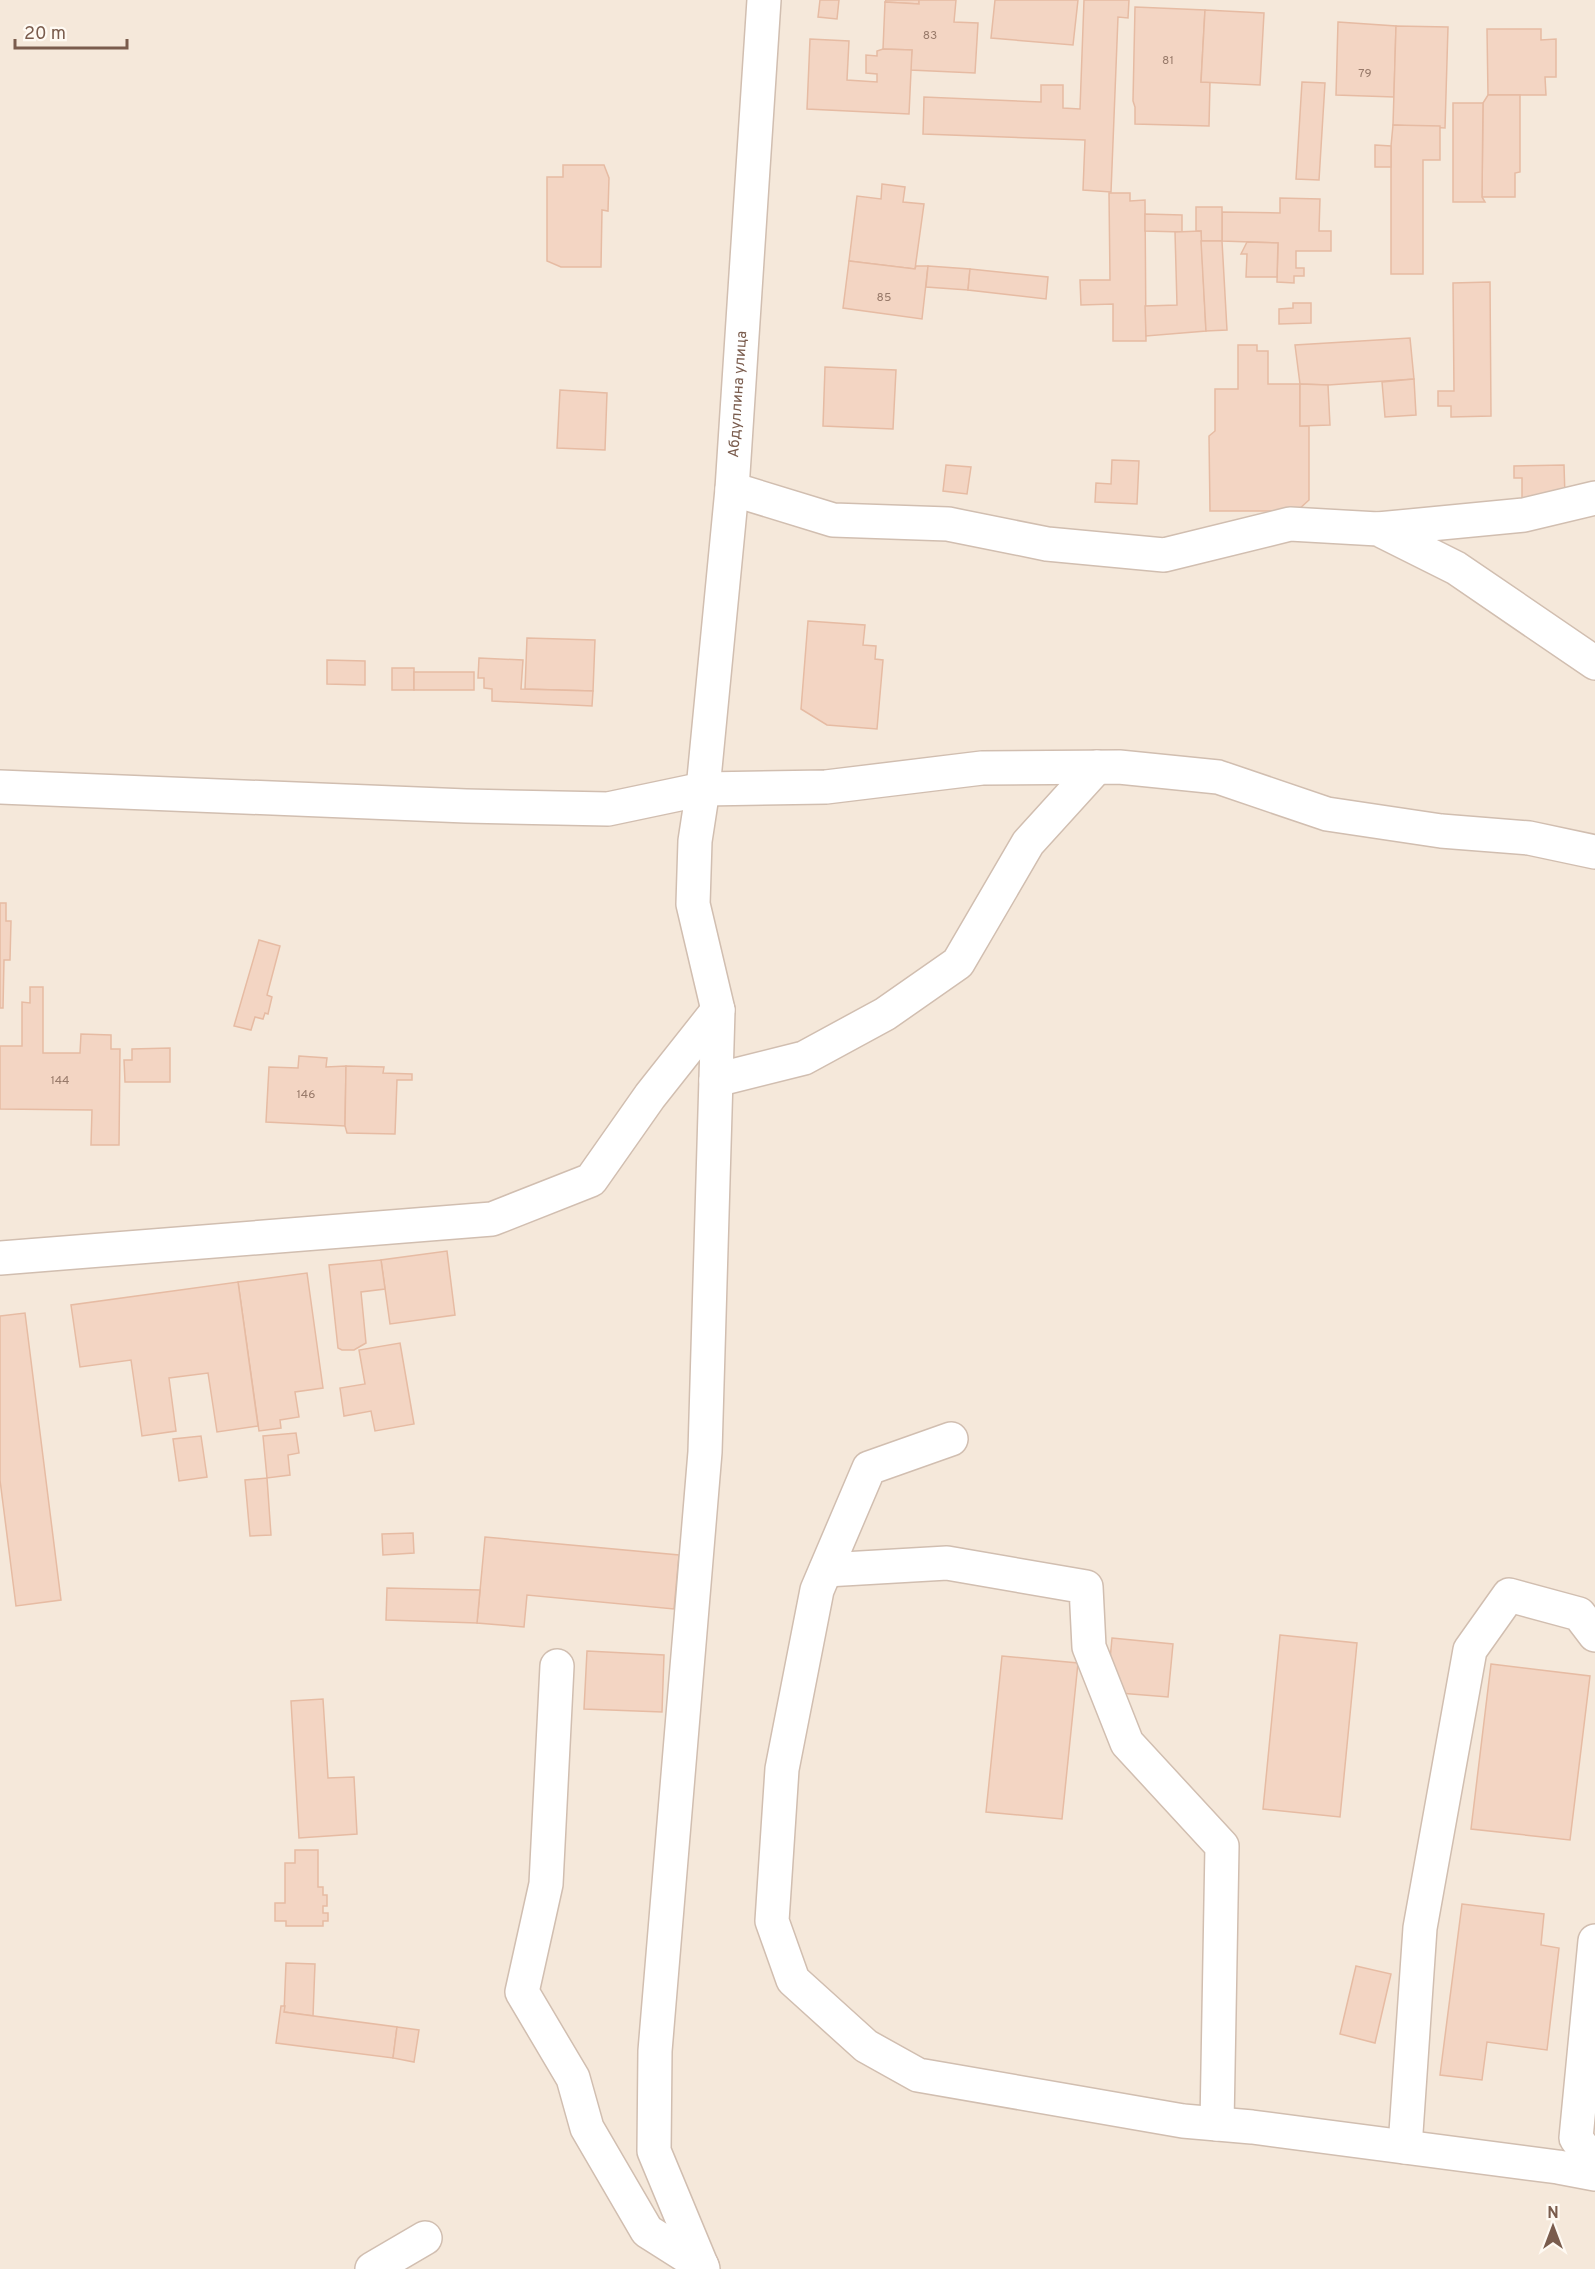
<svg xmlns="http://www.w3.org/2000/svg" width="1595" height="2269" viewBox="0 0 1595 2269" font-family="Overpass,sans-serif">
<rect width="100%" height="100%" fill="#fdf6ec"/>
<rect fill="#f5e8da" x="0" y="0" width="1595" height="2269"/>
<g fill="#f3d5c3" stroke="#e6bba3" stroke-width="1.5">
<polygon points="820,0 839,0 837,19 818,17"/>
<polygon points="886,0 919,0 919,4 885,2"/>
<polygon points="919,0 956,0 954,22 978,23 975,73 910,70 912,50 883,49 885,2 919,4"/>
<polygon points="995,0 1078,0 1073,45 991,38"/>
<polygon points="1084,0 1129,0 1128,18 1118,17 1111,192 1083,190 1085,140 923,134 924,97 1041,102 1041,85 1063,85 1063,108 1080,109"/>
<polygon points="1135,7 1205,10 1201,82 1210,82 1209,126 1135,124 1135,107 1133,101"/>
<polygon points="1205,10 1264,13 1260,85 1201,82"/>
<polygon points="1338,22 1396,26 1394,97 1336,95"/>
<polygon points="1396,26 1448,27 1445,128 1393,125"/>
<polygon points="1487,29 1541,29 1541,40 1556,39 1556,77 1545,77 1546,95 1488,95"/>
<polygon points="810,39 849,41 847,80 877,82 877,74 866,73 866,55 877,56 877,51 883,49 912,50 909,114 807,109"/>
<polygon points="1302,82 1325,83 1319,180 1296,179"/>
<polygon points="1488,95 1520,95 1520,172 1515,173 1515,197 1482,197 1483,103"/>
<polygon points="1453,103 1483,103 1482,197 1485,202 1453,202"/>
<polygon points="1393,125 1440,126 1440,160 1423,160 1423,274 1391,274 1391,146"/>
<polygon points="1375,145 1391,146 1391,167 1375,167"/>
<polygon points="563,165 604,165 609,178 608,211 602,210 601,267 561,267 547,261 547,177 563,177"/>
<polygon points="882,184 905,187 903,202 924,204 915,269 849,261 857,196 881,199"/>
<polygon points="1109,193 1130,193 1130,201 1145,200 1146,341 1113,341 1113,304 1081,305 1080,280 1110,280"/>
<polygon points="1280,198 1320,199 1319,231 1331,231 1331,251 1296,251 1296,268 1304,268 1304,276 1294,276 1294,283 1277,282 1278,243 1222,241 1222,212 1280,213"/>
<polygon points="1196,207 1222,207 1222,241 1201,241 1201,231 1196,231"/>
<polygon points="1145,214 1182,215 1182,232 1145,231"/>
<polygon points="1201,231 1206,331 1146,336 1145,306 1177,305 1175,232"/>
<polygon points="1201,241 1222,241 1227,330 1206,331"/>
<polygon points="1247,242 1278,243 1277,277 1246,277 1247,254 1241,254"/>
<polygon points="849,261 915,269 916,266 928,266 922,319 843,308"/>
<polygon points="928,266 970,269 968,290 926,287"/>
<polygon points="970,269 1048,277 1046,299 968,290"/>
<polygon points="1490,282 1491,416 1451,417 1451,406 1438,406 1438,391 1454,391 1453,283"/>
<polygon points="1293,303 1311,303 1311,323 1279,324 1279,309 1293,308"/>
<polygon points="1410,338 1414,379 1328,385 1300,384 1295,345"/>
<polygon points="1238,345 1257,345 1257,351 1268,351 1268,384 1300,384 1300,426 1309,426 1309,500 1297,511 1210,511 1209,436 1215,431 1215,389 1238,389"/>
<polygon points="825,367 896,370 893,429 823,426"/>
<polygon points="1414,379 1416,415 1385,417 1382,382"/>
<polygon points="1300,384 1328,385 1330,425 1300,426"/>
<polygon points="560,390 607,393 605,450 557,448"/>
<polygon points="1112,460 1139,461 1137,504 1095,502 1096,483 1111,484"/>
<polygon points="946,465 971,467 967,494 943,491"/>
<polygon points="1564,465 1565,497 1522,498 1522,478 1514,478 1514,466"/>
<polygon points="808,621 865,625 863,645 876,646 875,659 883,660 877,729 827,725 801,709"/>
<polygon points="527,638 595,640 593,691 525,689"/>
<polygon points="479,658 523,660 521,689 593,691 592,706 492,701 492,689 484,688 484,678 478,678"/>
<polygon points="327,660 365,661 365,685 327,684"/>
<rect x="392" y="668" width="22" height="22"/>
<rect x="414" y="672" width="60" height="18"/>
<polygon points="0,903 6,903 6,921 11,921 10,960 4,960 3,1008 0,1008"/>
<polygon points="259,940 280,946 267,995 272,997 268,1014 265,1013 263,1019 255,1017 251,1030 234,1026"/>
<polygon points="30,987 43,987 43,1053 80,1053 81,1034 111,1035 111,1049 120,1049 119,1145 91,1145 92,1110 0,1109 0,1046 22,1046 22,1002 30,1003"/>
<polygon points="170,1048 170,1082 125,1082 124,1060 132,1060 132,1049"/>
<polygon points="299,1056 327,1058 326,1067 346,1066 345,1126 266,1122 269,1067 298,1068"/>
<polygon points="346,1066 384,1067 383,1073 412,1074 412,1080 397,1080 395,1134 347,1133 345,1126"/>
<polygon points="447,1251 455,1315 390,1324 381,1260"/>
<polygon points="381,1260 385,1289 361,1292 366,1343 354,1350 342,1350 338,1348 329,1265"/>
<polygon points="307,1273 323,1388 295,1392 299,1417 280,1420 281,1428 259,1431 238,1282"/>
<polygon points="238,1282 258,1426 217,1432 208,1373 169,1378 176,1431 142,1436 131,1360 80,1367 71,1305"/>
<polygon points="25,1313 61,1600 16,1606 0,1480 0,1316"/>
<polygon points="400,1343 414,1424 375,1431 371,1411 344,1416 340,1388 365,1384 359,1350"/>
<polygon points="296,1433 299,1453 288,1455 290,1475 267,1478 263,1436"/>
<polygon points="201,1436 207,1477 179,1481 173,1439"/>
<polygon points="267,1478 271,1535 250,1536 245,1480"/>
<polygon points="413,1533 414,1553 383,1555 382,1534"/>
<polygon points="485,1537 679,1555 674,1609 527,1595 524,1627 477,1623"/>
<polygon points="387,1588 480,1590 477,1623 386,1620"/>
<polygon points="1280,1635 1357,1643 1340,1817 1263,1809"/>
<polygon points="1112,1638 1173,1644 1168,1697 1107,1692"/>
<polygon points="587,1651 664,1655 662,1712 584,1709"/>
<polygon points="1002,1656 1078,1663 1062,1819 986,1812"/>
<polygon points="1491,1664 1590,1676 1570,1840 1471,1829"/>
<polygon points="323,1699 328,1778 354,1777 357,1834 299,1838 291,1701"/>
<polygon points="295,1850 318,1850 318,1887 323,1887 323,1895 327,1895 327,1906 323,1906 323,1913 328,1913 328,1921 323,1921 323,1926 286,1926 286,1921 275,1921 275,1903 285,1903 285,1863 295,1863"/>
<polygon points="1462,1904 1544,1914 1541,1945 1559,1948 1547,2050 1487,2042 1482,2080 1440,2075"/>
<polygon points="286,1963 315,1964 313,2016 284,2012"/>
<polygon points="1356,1966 1391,1974 1375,2043 1340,2034"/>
<polygon points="281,2006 285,2006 284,2012 397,2027 393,2058 276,2043"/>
<polygon points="397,2027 419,2030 414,2062 393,2058"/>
</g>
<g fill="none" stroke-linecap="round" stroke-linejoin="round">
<g stroke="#d1beb0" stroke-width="36">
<g id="minor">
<polyline points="732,489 833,520 948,524 1047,544 1164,555 1290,524 1378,529 1456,568 1595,663"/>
<polyline points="1378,529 1524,515 1595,498"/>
<polyline points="0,787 466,806 608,809 703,789 826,787 982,768 1119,767 1218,777 1327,814 1441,831 1529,838 1595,852"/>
<polyline points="716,1080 804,1058 885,1014 958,963 1028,843 1097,767"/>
<polyline points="0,1258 492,1219 591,1180 650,1096 718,1010"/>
<polyline points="951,1439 869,1468 817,1590 782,1769 772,1921 793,1980 866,2046 918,2075 1183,2121 1252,2127 1558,2167 1595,2174"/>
<polyline points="826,1570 947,1563 1086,1587 1089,1647 1127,1743 1222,1846 1217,2124"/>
<polyline points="557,1666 546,1884 522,1992 573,2078 587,2128 647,2231 702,2266"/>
<polyline points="1595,1941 1576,2138 1595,2165"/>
<polyline points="1405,2147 1420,1928 1470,1650 1509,1595 1579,1614 1595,1635"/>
<polyline points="372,2269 425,2238"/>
<path id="s1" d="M 703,2269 L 654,2151 L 655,2051 L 705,1452 L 718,1010 L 693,904 L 695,841 L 703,789 L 732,489 L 764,0"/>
</g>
</g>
<use href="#minor" stroke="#fff" stroke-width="33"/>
</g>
<g text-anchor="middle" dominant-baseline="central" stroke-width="5" stroke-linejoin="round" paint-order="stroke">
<g font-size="12" fill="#987a6a">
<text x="930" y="36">83</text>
<text x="1168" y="61">81</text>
<text x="1365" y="74">79</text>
<text x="884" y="298">85</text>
<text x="60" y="1081">144</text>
<text x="306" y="1095">146</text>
</g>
<g font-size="15" fill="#7a5c4d" stroke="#fffaf3">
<text stroke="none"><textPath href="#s1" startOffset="1892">Абдуллина улица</textPath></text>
</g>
</g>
<g transform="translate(1553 2227)" stroke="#fffaf3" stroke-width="4.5" paint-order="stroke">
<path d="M0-4.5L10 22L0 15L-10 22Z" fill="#7a5c4d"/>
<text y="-9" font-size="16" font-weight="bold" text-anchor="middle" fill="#7a5c4d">N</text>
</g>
<path d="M15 39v9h112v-9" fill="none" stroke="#7a5c4d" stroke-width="3"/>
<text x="24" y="39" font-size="18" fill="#7a5c4d" stroke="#fffaf3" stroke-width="4.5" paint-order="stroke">20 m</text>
</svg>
